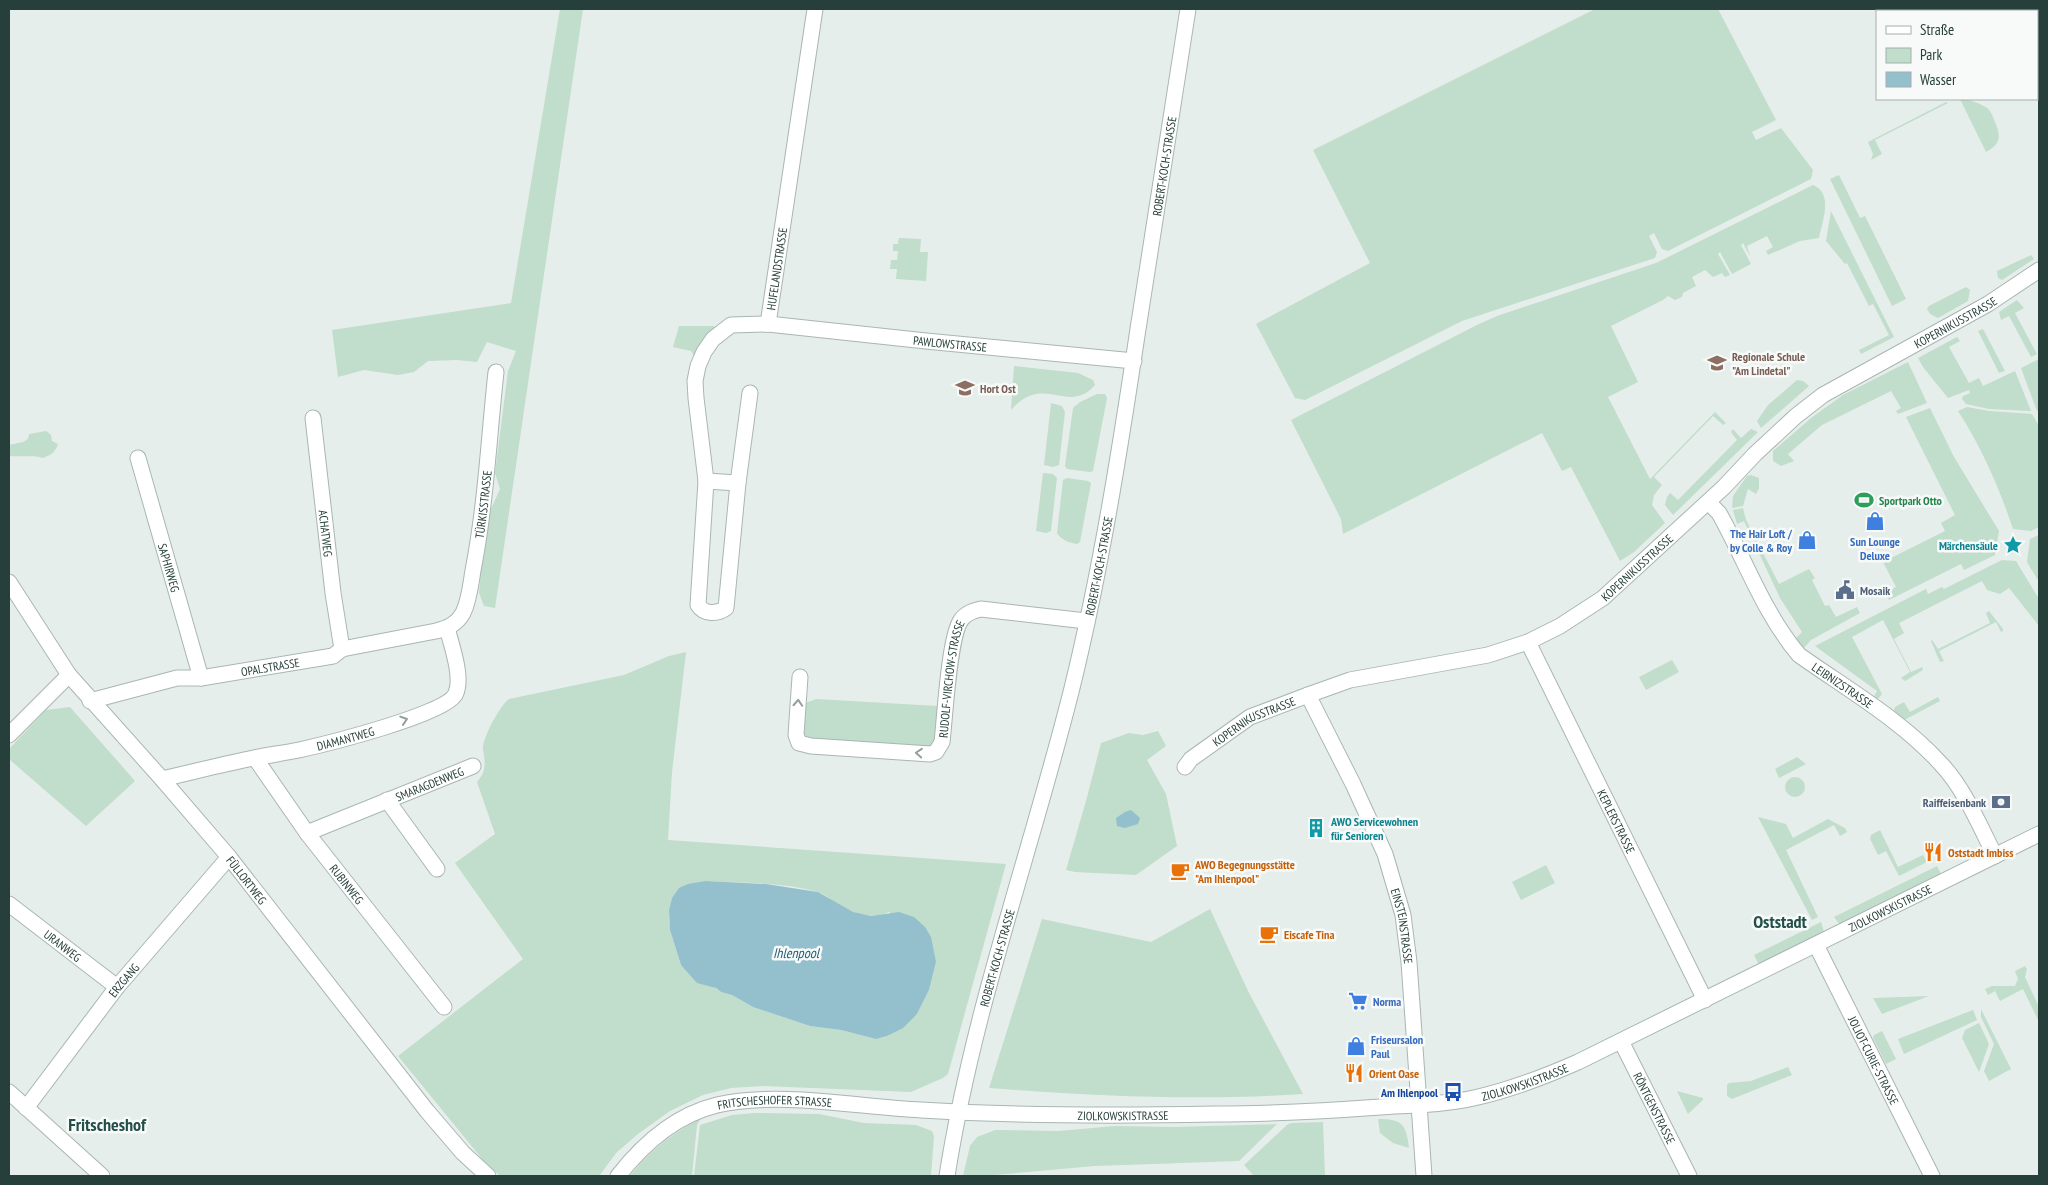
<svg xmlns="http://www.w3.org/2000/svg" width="2048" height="1185" viewBox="0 0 2048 1185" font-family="'PT Sans Narrow',sans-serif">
<rect width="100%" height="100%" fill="#e6eeeb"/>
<g fill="#c1ddcb" fill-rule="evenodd">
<polygon points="560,9 583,9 495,608 484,606 479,593 485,522 500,489 495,473 508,371 516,351 487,342 477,362 457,360 428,361 414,372 398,375 364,370 338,377 332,330 511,303"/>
<polygon points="1595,9 1718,9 1776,120 1752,132 1756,140 1781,128 1813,170 1811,179 1668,251 1662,249 1654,233 1649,236 1657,252 1655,258 1462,321 1305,400 1295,398 1256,324 1370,263 1313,150"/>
<path d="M 1960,99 C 1968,99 1980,103 1987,108 C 1991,111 1993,117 1995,122 C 2001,136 2001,144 1986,152 Z"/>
<polygon points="1946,102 1948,103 1875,140 1882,154 1871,160 1873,154 1868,142"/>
<polygon points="1839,175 1860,218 1865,216 1906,299 1892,306 1830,179"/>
<path d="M 1813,185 C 1834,194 1822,221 1819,238 L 1800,241 L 1768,255 L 1766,251 L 1773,247 L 1767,236 L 1747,246 L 1750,256 L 1743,243 L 1741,245 L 1751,264 L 1732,274 L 1720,252 L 1718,254 L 1730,275 L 1725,277 L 1722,273 L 1713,277 L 1705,270 L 1692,277 L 1696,286 L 1683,293 L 1682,297 L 1675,300 L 1668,296 L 1663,300 L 1611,326 L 1638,382 L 1608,397 L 1650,479 L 1715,412 L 1726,423 L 1723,425 L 1713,416 L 1654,477 L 1662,485 L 1654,495 L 1652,505 L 1665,523 L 1634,552 L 1620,561 L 1571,467 L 1562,471 L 1542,433 L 1343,534 L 1341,519 L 1291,420 L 1477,325 L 1497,316 L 1656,263 Z"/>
<polygon points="1831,211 1894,337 1861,354 1859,350 1889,335 1873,304 1869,306 1847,263 1845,264 1826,241"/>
<polygon points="899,238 921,239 920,252 928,252 926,281 896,279 897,269 890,269 891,260 897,260 898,251 893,251 893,244 898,244"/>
<polygon points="2031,255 2034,259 2002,280 1998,278 1997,271"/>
<polygon points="1966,287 1970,290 1968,301 1938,318 1930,314 1927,309 1929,306"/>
<polygon points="2017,300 2024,308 2015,313 2037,354 2031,357 2009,316 2001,320 1999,312"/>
<polygon points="679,326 714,326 715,329 696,359 691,351 673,347"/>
<polygon points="1983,329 2005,371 1999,373 1978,331"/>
<polygon points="1957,337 1960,341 1949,347 1969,383 1979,378 1983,386 2015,371 2031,411 1989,409 1966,404 1962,399 1963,396 1970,393 1969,390 1948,398 1923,367 1918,358"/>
<polygon points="2039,359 2039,411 2037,411 2021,368"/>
<polygon points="1908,362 1927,403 1898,414 1896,411 1901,408 1891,391 1822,425 1788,454 1794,461 1781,466 1773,461 1773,451 1811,418 1843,395"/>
<path d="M 1014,366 L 1078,373 L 1093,380 L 1095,385 C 1068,416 1044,372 1011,410 Z"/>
<polygon points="1797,380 1803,381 1809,386 1761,428 1757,421 1768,405"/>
<polygon points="1097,394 1105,394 1107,398 1093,471 1090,472 1067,469 1065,466 1073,408 1080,402"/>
<polygon points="1051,403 1062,406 1065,412 1059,465 1053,467 1044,465"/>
<path d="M 1967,407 L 1989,411 L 2032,414 L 2039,426 L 2039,527 L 2031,531 L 2013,529 C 1999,487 1982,448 1958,411 Z"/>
<polygon points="1930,408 1954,457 1999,531 1995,555 1964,570 1961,564 1889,600 1885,592 1896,587 1883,562 1945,531 1941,523 1955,515 1906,417"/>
<polygon points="1733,429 1741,438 1751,429 1758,432 1673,515 1665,505 1667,497 1670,493 1678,500 1737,440 1731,432"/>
<path d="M 46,431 L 51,435 L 52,441 L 58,444 C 55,453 51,455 42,458 C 37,455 18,457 9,456 L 9,445 L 23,442 L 28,439 L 29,434 Z"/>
<polygon points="1043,473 1053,474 1057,478 1051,531 1046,533 1036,531"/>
<polygon points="1751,475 1759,478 1759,488 1756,494 1748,489 1743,506 1732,508 1733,496 1747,476"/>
<path d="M 1067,478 L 1088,481 L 1091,483 L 1080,542 L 1077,544 C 1070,543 1061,540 1057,533 L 1063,480 Z"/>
<polygon points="1743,508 1746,520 1779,584 1809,569 1815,578 1812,580 1825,606 1829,605 1836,617 1857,607 1860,613 1811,640 1804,648 1795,639 1802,632 1780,598 1744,521 1737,524 1733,510"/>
<polygon points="2039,535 2039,582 2027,562 2030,539"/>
<polygon points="2002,560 2016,561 2039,599 2039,626 2009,588 2000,594 1987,590 1982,581 1899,623 1904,633 1894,639 1911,672 1922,667 1923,670 1905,681 1901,678 1910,672 1883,620 1852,637 1882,694 1877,700 1873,698 1877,691 1815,646 1926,589 1928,594 1942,587 1944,589"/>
<polygon points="1989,611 2003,629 2003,631 2001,632 1996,622 1939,651 1944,661 1940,662 1931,641 1932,640 1938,649 1990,623 1986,613"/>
<path d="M 686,652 L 672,772 L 668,840 L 1006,864 L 948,1074 L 943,1078 L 911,1092 L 763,1086 L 731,1088 L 703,1095 L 670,1111 L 638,1134 L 617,1152 L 599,1176 L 500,1176 L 483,1160 L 398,1056 L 523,959 L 455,863 L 495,834 L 477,782 C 487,770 485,763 483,749 C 482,738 501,704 509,699 L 624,675 L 669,656 ZM 706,881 C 743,883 782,882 818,892 C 826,895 831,900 838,904 C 853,914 872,920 889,912 L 936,962 L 929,990 L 917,1014 L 887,1036 L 876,1039 L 841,1030 L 810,1026 L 753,1007 L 732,995 L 721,992 L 681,965 L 670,930 L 669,910 L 672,898 Z"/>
<polygon points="1672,660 1679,672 1646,690 1639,677"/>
<polygon points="1938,697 1940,701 1906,719 1900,719 1894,710 1895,707 1904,702 1910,712"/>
<polygon points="816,699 938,706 941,710 939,731 933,746 928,748 807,740 803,737 803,704"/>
<polygon points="70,707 135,781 86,826 9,759 9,749 46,710"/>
<polygon points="1158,731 1166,746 1147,760 1166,794 1177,846 1136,875 1075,872 1066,870 1086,801 1101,743 1129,733 1143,735"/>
<polygon points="1797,757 1806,764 1779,778 1775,769"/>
<circle cx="1795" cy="787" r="10"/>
<polygon points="1758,817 1786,824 1793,838 1828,819 1845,828 1847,832 1840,836 1834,825 1786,850 1818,917 1812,920"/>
<polygon points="1880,830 1898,867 1923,855 1927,862 1899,876 1886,851 1878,855 1870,839 1871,835"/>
<polygon points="1546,865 1555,883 1521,900 1512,882"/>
<polygon points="1937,866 1941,874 1840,925 1834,917"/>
<path d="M 1210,909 L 1248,991 L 1303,1094 C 1198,1101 1093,1096 989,1088 L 1042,919 L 1151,942 Z"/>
<polygon points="1821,922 1824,932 1759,965 1754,955"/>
<polygon points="2025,966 2027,969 2025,977 2039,1007 2039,1022 2023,989 2000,1001 1995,991 1988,995 1985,989 1992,986 2015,986 2018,979 2015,971"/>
<polygon points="1929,996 1882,1014 1873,998"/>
<polygon points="1981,1009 2011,1069 1989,1081 1984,1071 1994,1044 1981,1017"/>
<polygon points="1973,1010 1977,1020 1904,1054 1898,1039"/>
<polygon points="1979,1023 1989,1044 1979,1072 1962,1038 1965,1030"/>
<polygon points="1882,1031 1896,1059 1886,1064 1873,1038 1874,1035"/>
<polygon points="1788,1067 1792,1075 1732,1099 1727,1096 1727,1085 1729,1083 1751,1081"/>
<polygon points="1677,1091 1703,1098 1703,1100 1688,1114"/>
<polygon points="755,1113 819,1114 864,1123 916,1125 932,1131 934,1136 931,1176 694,1176 700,1125 732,1115"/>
<path d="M 701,1118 L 697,1125 L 692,1176 L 630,1176 C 650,1150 672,1134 701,1118 Z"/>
<path d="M 1378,1119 C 1402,1119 1406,1124 1409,1148 L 1393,1143 L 1380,1133 Z"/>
<polygon points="1323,1122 1325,1176 1254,1176 1244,1165 1287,1125 1291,1123"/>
<polygon points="1277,1124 1239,1161 1095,1166 983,1176 963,1176 970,1146 977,1137 995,1130 1059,1131 1114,1126 1174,1127"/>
</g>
<g fill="#94bfcd">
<polygon points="1131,810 1140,818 1138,824 1125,828 1117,826 1116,818 1125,812"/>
<polygon points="706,881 766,884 818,892 853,912 871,916 899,912 914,917 925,927 931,937 936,962 929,990 917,1014 903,1028 887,1036 876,1039 841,1030 810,1026 753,1007 732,995 721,992 716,988 697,983 681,965 670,930 669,910 672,898 679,888 688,884"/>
</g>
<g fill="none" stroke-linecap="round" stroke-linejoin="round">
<g stroke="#a9b6b2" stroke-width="17">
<g id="street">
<path id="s1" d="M 768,324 L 815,9"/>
<path id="s2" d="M 750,393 L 738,483 L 726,608 C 718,614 704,615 698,605 L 706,481 L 696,398 L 695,381 L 698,366 L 704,352 L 713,339 L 731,325 L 768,324 L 926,341 L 1134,361"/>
<path id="s3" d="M 313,418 L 333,593 L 342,649"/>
<path id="s4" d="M 138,458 L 201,678"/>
<polyline points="706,481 738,483"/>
<path id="s5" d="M 1708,502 L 1719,513 C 1746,561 1763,612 1799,655 C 1847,689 1901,720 1941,764 C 1964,788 1980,826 1995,856"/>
<path id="s6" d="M 9,582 L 69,675 L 162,779 L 229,857 L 427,1111 L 463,1153 L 488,1176"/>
<path id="s7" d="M 1528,642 L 1705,1000"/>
<path id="s8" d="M 800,677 L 796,735 L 799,743 L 811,746 L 930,754 L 936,752 L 942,742 C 945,717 949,637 961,620 C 966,613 973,611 981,609 L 1086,621"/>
<path id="s9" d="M 1308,695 L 1353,784 L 1385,854 L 1403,915 L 1409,962 L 1424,1176"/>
<path id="s10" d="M 90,701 L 177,678 L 201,678 L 333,656 L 342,649 L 436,631 C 448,628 457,624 463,613 C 470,599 471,580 474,565 C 486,501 489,436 496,372"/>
<polyline points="9,735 69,675"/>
<path id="s11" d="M 255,758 L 307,833 L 444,1007"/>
<path id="s12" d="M 1185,767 L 1191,759 L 1250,717 L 1308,695 L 1350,680 L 1488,655 L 1528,642 L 1560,626 L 1603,598 L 1724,487 L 1755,454 L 1796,416 L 1823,395 L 1988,304 L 2039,270"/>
<path id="s13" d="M 162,779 C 193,772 223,764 254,758 C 269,755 284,753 299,750 C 326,744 443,715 455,695 C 464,679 451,644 447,628"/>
<polyline points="387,800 437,869"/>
<path id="s14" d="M 307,833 L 473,766"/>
<path id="s15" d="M 9,904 L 117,987"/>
<path id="s16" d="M 1816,945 L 1932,1176"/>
<path id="s17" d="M 1621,1041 L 1689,1176"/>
<polyline points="9,1092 102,1176"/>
<path id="s18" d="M 26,1108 L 117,987 L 229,857"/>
<path id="s19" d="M 618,1176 C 643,1144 676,1115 717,1105 C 780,1091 857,1107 921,1110 C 1019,1116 1118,1116 1215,1114 C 1270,1114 1325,1111 1380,1107 C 1411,1105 1443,1105 1474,1098 C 1510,1090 1544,1077 1578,1062 L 2039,834"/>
<path id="s20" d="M 947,1176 C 973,1010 1031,852 1072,688 C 1101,570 1120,449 1138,329 C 1155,222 1172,115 1188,9"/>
</g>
</g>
<use href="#street" stroke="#fff" stroke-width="15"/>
</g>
<defs><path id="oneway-chevron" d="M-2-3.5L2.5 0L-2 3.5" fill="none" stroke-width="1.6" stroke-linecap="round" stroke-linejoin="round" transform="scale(1.25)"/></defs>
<g stroke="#929f9c">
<use href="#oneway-chevron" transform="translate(798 703) rotate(-87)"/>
<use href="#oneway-chevron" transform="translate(404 720) rotate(-18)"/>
<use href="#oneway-chevron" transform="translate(919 753) rotate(-176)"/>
</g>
<defs>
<g id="school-bare" transform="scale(1.5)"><path d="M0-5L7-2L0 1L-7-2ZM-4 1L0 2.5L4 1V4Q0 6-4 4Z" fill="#8d6e63" stroke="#f7faf9" stroke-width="2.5" paint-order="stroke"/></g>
<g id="stadium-bare" transform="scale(1.5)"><path d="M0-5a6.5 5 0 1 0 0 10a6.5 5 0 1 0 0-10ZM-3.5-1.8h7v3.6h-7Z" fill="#2e9e5b" stroke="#f7faf9" stroke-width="2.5" paint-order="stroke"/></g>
<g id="shop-bare" transform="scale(1.5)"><path d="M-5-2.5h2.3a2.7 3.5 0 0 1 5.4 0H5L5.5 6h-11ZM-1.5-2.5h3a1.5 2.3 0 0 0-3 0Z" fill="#3f7fe0" stroke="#f7faf9" stroke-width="2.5" paint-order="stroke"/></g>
<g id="sight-bare" transform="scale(1.5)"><path d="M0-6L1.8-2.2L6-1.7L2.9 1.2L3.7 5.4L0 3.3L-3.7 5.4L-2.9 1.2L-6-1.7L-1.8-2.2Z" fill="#0f9aa8" stroke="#f7faf9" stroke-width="2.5" paint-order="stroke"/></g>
<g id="civic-bare" transform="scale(1.5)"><path d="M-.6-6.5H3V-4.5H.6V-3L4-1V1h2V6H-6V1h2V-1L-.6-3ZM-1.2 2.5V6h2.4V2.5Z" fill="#5c6f8a" stroke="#f7faf9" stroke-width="2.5" paint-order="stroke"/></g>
<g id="bank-bare" transform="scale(1.5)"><path d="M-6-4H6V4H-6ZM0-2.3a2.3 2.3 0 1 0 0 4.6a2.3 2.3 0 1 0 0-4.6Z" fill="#5c6f8a" stroke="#f7faf9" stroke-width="2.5" paint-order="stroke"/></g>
<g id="building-bare" transform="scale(1.5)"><path d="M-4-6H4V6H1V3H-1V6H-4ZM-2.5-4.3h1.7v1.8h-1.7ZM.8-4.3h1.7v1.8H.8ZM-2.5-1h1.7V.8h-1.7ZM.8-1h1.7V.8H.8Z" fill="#0f9aa8" stroke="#f7faf9" stroke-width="2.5" paint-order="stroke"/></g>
<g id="restaurant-bare" transform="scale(1.5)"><path d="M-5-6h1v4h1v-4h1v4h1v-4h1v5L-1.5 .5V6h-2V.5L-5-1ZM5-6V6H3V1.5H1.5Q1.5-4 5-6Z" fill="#e8710a" stroke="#f7faf9" stroke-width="2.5" paint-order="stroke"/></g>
<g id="cafe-bare" transform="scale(1.5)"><path d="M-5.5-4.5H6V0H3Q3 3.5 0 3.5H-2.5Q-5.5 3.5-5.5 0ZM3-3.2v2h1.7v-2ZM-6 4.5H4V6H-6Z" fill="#e8710a" stroke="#f7faf9" stroke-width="2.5" paint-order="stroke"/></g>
<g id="supermarket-bare" transform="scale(1.5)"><path d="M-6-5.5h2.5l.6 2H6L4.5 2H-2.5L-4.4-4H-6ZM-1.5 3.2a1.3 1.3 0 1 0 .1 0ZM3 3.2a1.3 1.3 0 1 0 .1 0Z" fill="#3f7fe0" stroke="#f7faf9" stroke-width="2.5" paint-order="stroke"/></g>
<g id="bus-bare" transform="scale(1.5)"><path d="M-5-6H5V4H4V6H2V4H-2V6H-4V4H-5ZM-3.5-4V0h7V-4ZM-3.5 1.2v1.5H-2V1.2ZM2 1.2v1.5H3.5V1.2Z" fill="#1a4fb4" stroke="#f7faf9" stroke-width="2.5" paint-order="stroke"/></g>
</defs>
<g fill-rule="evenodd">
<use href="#school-bare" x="1717" y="363"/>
<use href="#school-bare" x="965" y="388"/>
<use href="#stadium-bare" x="1864" y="500"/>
<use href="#shop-bare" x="1875" y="521"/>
<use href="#shop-bare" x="1807" y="540"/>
<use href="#sight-bare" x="2013" y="545"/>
<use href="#civic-bare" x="1845" y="590"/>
<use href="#bank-bare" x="2001" y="802"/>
<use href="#building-bare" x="1316" y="828"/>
<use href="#restaurant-bare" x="1933" y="852"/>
<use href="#cafe-bare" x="1180" y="871"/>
<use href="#cafe-bare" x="1269" y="934"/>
<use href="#supermarket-bare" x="1358" y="1001"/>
<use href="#shop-bare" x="1356" y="1046"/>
<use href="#restaurant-bare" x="1354" y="1073"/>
<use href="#bus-bare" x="1453" y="1092"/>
</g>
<g text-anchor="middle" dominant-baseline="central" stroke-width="5" stroke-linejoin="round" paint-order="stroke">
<g font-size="12" fill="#263f3a" stroke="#f7faf9">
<text stroke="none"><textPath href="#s20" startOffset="1034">ROBERT-KOCH-STRASSE</textPath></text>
<text stroke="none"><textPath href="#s1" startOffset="56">HUFELANDSTRASSE</textPath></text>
<text stroke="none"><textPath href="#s12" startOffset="909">KOPERNIKUSSTRASSE</textPath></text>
<text stroke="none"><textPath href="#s2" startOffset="762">PAWLOWSTRASSE</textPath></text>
<text stroke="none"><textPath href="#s10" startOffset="499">TÜRKISSTRASSE</textPath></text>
<text stroke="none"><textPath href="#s3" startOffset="116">ACHATWEG</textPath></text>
<text stroke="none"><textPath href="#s20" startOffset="629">ROBERT-KOCH-STRASSE</textPath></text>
<text stroke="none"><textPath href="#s12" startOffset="504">KOPERNIKUSSTRASSE</textPath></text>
<text stroke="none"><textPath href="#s4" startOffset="114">SAPHIRWEG</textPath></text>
<text stroke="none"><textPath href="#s10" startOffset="184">OPALSTRASSE</textPath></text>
<text stroke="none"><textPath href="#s8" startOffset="280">RUDOLF-VIRCHOW-STRASSE</textPath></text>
<text stroke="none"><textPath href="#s5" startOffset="232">LEIBNIZSTRASSE</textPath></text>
<text stroke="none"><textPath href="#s12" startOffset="84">KOPERNIKUSSTRASSE</textPath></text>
<text stroke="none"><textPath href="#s13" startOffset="188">DIAMANTWEG</textPath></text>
<text stroke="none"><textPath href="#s14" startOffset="132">SMARAGDENWEG</textPath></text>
<text stroke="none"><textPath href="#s7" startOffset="200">KEPLERSTRASSE</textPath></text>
<text stroke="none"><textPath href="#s6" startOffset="382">FÜLLORTWEG</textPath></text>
<text stroke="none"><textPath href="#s11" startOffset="156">RUBINWEG</textPath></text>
<text stroke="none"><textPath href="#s19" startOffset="1341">ZIOLKOWSKISTRASSE</textPath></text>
<text stroke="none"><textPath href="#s9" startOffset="251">EINSTEINSTRASSE</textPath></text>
<text stroke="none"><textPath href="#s15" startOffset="68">URANWEG</textPath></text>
<text stroke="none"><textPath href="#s20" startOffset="224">ROBERT-KOCH-STRASSE</textPath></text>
<text stroke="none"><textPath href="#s18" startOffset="161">ERZGANG</textPath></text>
<text stroke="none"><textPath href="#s16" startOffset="129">JOLIOT-CURIE-STRASSE</textPath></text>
<text stroke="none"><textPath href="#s19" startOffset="936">ZIOLKOWSKISTRASSE</textPath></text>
<text stroke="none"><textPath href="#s19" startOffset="182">FRITSCHESHOFER STRASSE</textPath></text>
<text stroke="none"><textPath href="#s17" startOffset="75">RÖNTGENSTRASSE</textPath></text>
<text stroke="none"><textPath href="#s19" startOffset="531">ZIOLKOWSKISTRASSE</textPath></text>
</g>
<g font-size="12" font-weight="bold" fill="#785e54" stroke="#f7faf9" text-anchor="start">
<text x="1732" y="356">Regionale Schule<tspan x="1732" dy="14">"Am Lindetal"</tspan></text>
<text x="980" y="388">Hort Ost</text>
</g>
<g font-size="12" font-weight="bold" fill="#27864d" stroke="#f7faf9" text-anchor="start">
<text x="1879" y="500">Sportpark Otto</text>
</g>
<g font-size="12" font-weight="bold" fill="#366cbe" stroke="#f7faf9" text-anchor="start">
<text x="1792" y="533" text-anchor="end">The Hair Loft /<tspan x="1792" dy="14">by Colle &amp; Roy</tspan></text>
<text x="1875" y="541" text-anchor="middle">Sun Lounge<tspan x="1875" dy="14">Deluxe</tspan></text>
<text x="1373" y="1001">Norma</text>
<text x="1371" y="1039">Friseursalon<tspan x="1371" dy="14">Paul</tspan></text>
</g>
<g font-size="12" font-weight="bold" fill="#0d838f" stroke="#f7faf9" text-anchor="end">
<text x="1998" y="545">Märchensäule</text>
<text x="1331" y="821" text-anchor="start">AWO Servicewohnen<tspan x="1331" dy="14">für Senioren</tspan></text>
</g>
<g font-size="12" font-weight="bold" fill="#4e5e75" stroke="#f7faf9" text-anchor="start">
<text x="1860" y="590">Mosaik</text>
<text x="1986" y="802" text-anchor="end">Raiffeisenbank</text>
</g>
<g font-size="12" font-weight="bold" fill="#c56008" stroke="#f7faf9" text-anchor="start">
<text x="1948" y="852">Oststadt Imbiss</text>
<text x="1195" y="864">AWO Begegnungsstätte<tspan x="1195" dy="14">"Am Ihlenpool"</tspan></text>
<text x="1284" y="934">Eiscafe Tina</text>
<text x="1369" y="1073">Orient Oase</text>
</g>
<g font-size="12" font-weight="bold" fill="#164399" stroke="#f7faf9" text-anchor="end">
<text x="1438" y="1092">Am Ihlenpool</text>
</g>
<g font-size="14" font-style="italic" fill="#256176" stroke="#f7faf9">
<text x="796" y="953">Ihlenpool</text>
</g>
<g font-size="18" font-weight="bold" fill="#244f49" stroke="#f7faf9">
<text x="1780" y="921">Oststadt</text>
<text x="107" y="1124">Fritscheshof</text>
</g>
</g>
<rect width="2048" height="1185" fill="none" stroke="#263f3a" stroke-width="20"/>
<rect x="1876" y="10" width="162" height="90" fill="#f7faf9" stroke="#a3afad"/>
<rect x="1886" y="26" width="25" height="8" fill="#ffffff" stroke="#a3afad"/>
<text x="1920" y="35" font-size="15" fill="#263f3a">Straße</text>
<rect x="1886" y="48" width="25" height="15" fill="#c1ddcb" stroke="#a3afad"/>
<text x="1920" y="60" font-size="15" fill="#263f3a">Park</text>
<rect x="1886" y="72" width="25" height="15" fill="#94bfcd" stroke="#a3afad"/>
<text x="1920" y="85" font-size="15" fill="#263f3a">Wasser</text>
</svg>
